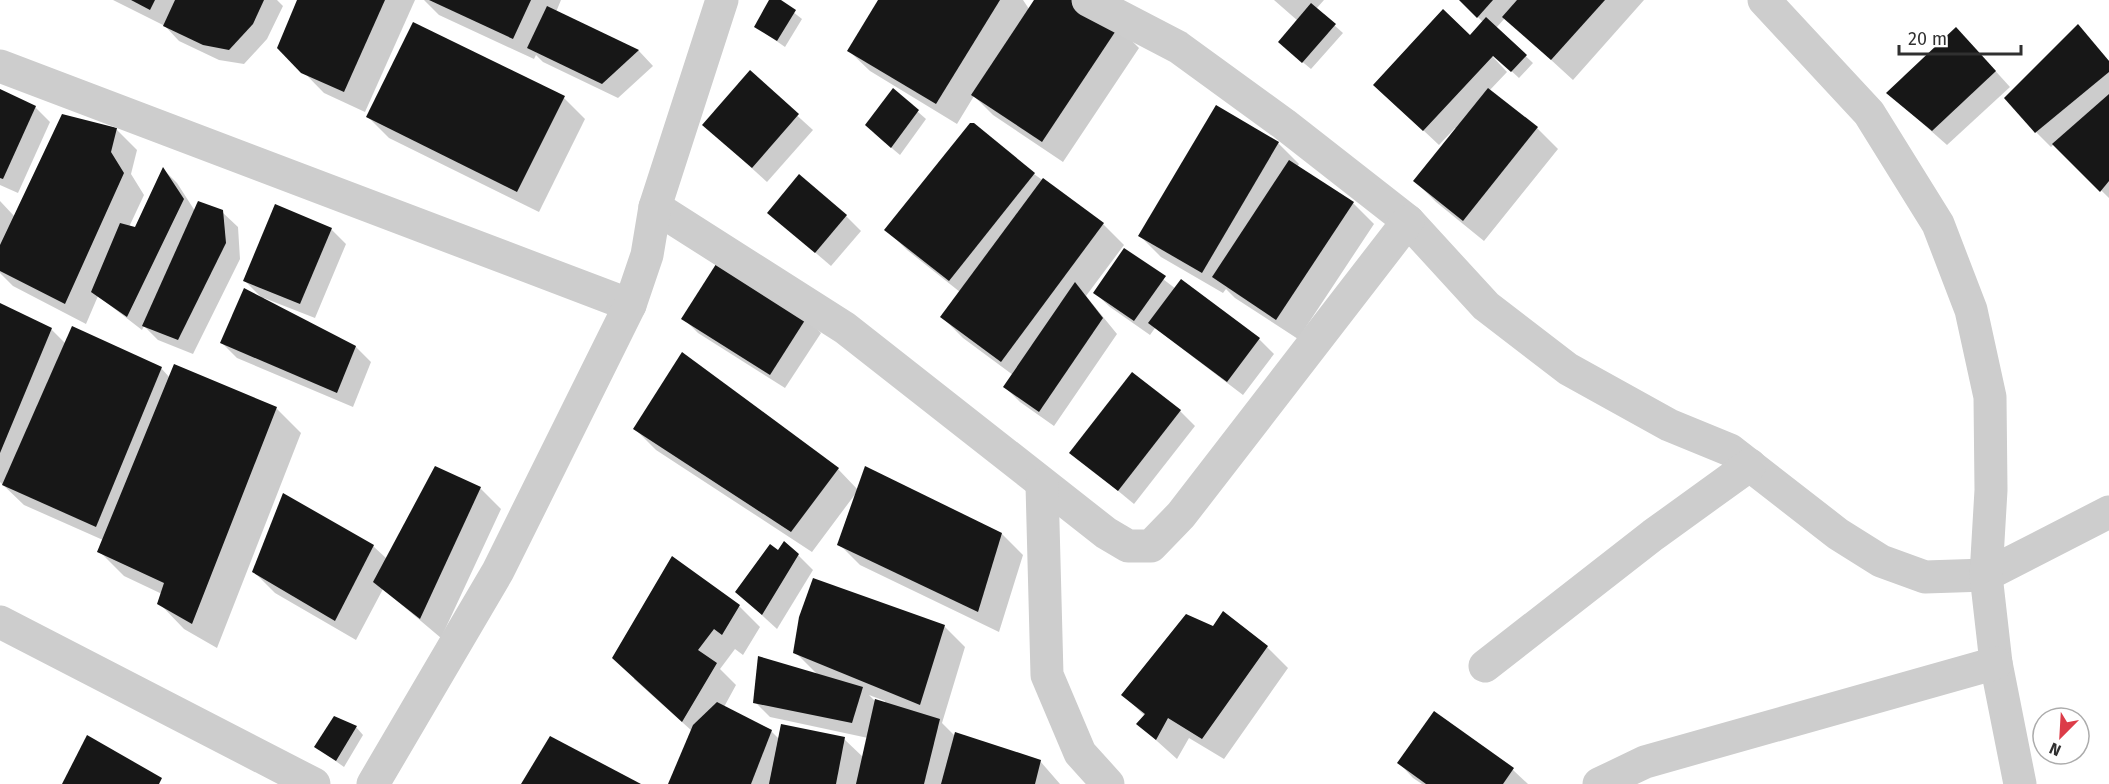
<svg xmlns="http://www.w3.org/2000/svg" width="2109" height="784" viewBox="0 0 2109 784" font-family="'Fira Sans',sans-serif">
<rect width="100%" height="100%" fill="#fff"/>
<g fill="#0003" fill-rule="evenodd">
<polygon points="113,0 277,0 283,6 267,39 244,64 219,60 179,41 165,26"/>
<polygon points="299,0 415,0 365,112 324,93 279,47"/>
<polygon points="424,0 561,0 556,12 639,51 653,66 618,98 543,62 536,55 534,59 439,15"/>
<polygon points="771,0 778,0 802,19 785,47 755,26"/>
<polygon points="880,0 1023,0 1029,9 1035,0 1118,27 1139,48 1063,162 993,115 974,96 957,124 870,71 849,51"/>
<polygon points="1274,0 1324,0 1316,9 1343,33 1311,69 1287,49 1298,21"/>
<polygon points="1460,0 1644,0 1573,80 1505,18 1496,28 1533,63 1519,78 1493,54 1492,56 1507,72 1489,91 1537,128 1558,149 1484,241 1436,202 1415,181 1457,129 1455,128 1439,145 1390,99 1470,37 1483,22"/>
<polygon points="414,24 564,98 585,119 539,212 389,138 368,117"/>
<polygon points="2078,26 2109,61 2109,198 2054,144 2051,147 2036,132"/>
<polygon points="1971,44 2010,87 1947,145 1888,93"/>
<polygon points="750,73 813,130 767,182 704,125"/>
<polygon points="0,90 35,107 50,122 18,193 0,185"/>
<polygon points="893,90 926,119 900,155 874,133"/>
<polygon points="116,129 137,150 131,174 144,195 129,227 136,229 163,169 177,183 195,211 222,212 238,227 240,259 193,354 158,340 144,326 142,330 98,296 86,324 13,286 0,273 0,201 15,217"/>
<polygon points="1278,143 1299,164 1297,167 1353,203 1374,224 1298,339 1235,298 1226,289 1223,293 1161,257 1140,236"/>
<polygon points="1034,174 1103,224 1124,245 1086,296 1117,334 1054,426 1020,402 1005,387 1013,375 963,338 942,317 960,292 907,250 886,229"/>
<polygon points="769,213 846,216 861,231 831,266"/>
<polygon points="331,229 346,244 315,318 264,298 263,300 356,347 371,362 353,407 237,358 222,343 263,299 245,281"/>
<polygon points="1125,250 1176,289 1259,339 1274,354 1243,395 1155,328 1150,335 1110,307 1095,293"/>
<polygon points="0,305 51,329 66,344 161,368 170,378 276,408 301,433 217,648 184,629 159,603 162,594 124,576 99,551 103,540 24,505 0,482"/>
<polygon points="683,318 806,318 821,333 785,388 698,333"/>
<polygon points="1180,411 1195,426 1134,504 1071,452"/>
<polygon points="635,429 838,469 858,490 866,468 1002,534 1023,555 999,632 860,565 839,544 856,493 812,552 656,450"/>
<polygon points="480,488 501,509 441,638 383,589 356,640 275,593 254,572 373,546 387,559"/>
<polygon points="778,552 798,555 813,570 777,629 737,592"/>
<path d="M 673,558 L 739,606 L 760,627 L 743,655 L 735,649 L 720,669 L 736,685 L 724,707 L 771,731 L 779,739 L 844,739 L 864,758 L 868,738 L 770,717 L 755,702 L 818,675 L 795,652 L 944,626 L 965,647 L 942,723 L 955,736 L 1040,761 L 1060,784 L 670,784 L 692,731 L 634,679 ZM 869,695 L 885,701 L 884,704 L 875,701 Z"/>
<polygon points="1267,647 1288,668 1224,759 1189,738 1177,759 1138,724 1145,716 1123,695"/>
<polygon points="1434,713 1513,770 1528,784 1422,784 1413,778 1399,763"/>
<polygon points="356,727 363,735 344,767 316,747"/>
</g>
<g fill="#171717">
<polygon points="131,0 155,0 150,10"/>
<polygon points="175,0 264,0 253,24 229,50 203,45 163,26"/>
<polygon points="297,0 385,0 344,92 301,73 277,48"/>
<polygon points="429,0 531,0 513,39"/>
<polygon points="769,0 781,0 796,10 777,41 754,27"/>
<polygon points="878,0 1000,0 936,104 847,51"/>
<polygon points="1034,0 1080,0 1119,26 1042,142 971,95"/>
<polygon points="1459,0 1493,0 1477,18"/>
<polygon points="1517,0 1605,0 1551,60 1502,17"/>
<polygon points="1311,3 1336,24 1302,63 1278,42"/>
<polygon points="547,6 639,50 602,84 527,48"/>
<polygon points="1443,9 1470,35 1486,17 1527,55 1511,72 1493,56 1423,131 1373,85"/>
<polygon points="413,22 565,96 517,192 366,117"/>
<polygon points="2078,24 2109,61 2109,72 2035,133 2004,98"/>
<polygon points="1956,27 1996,71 1932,131 1886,93"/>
<polygon points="750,70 799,114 752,168 702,125"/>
<polygon points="893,88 919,110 891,148 865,125"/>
<polygon points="1488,88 1538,127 1463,221 1413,181"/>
<polygon points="0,89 36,106 3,179 0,178"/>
<polygon points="2109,94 2109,181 2100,192 2052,144"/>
<polygon points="1216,105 1279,142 1202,273 1138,236"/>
<polygon points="62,114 117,128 111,152 124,173 65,304 0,271 0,245"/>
<polygon points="970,123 974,123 1035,173 949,281 884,230"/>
<polygon points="1289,160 1354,202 1276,320 1212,277"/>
<polygon points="163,167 184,199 127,317 91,292 120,223 135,227"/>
<polygon points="799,174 847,215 815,253 767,213"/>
<polygon points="1043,178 1104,223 1001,362 940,317"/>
<polygon points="198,201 223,210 226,243 178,340 142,326"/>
<polygon points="275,204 332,228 300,304 243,281"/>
<polygon points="1124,248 1166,276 1134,321 1093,293"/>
<polygon points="718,261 807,317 770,375 681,319"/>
<polygon points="1181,279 1260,338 1227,382 1148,323"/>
<polygon points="1075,282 1103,318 1039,412 1003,387"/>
<polygon points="244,288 356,346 337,393 220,343"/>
<polygon points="0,303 52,328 0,453"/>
<polygon points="72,326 162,367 96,527 2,485"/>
<polygon points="682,352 839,468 791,532 633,429"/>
<polygon points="174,364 277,407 192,624 157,604 164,583 97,552"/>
<polygon points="1132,372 1181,410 1118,491 1069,453"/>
<polygon points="435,466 481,487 420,619 373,582"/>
<polygon points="865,466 1002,533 978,612 837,545"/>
<polygon points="283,493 374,545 335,621 252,572"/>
<polygon points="784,541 799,554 762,615 735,592 770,544 778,550"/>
<polygon points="672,556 740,605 722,635 714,629 698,650 717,663 682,722 612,658"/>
<polygon points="813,578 945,625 920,705 793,653 799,617"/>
<polygon points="1223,611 1268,646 1202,739 1168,718 1156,740 1136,724 1145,714 1121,695 1186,614 1213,626"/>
<polygon points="758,656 863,687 852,723 753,703"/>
<polygon points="875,699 940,719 924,784 856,784"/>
<polygon points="717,702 772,730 751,784 668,784 693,725"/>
<polygon points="1434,711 1514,768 1503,784 1426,784 1397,763"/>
<polygon points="334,716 357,726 336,761 314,747"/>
<polygon points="781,724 845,737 836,784 769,784"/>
<polygon points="955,732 1041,760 1035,784 941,784"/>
<polygon points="87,735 162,778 159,784 62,784"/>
<polygon points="550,736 641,784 521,784"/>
</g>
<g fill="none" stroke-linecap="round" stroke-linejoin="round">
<g stroke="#cdcdcd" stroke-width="33">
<polyline points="1088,0 1178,47 1284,124 1408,221 1486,306 1568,369 1669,425 1730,450 1838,534 1881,561 1925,577 1986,575 2109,512"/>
<polyline points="1764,0 1869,113 1938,224 1971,310 1990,397 1991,490 1986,575 1996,663 2020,784"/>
<polyline points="0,66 630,305"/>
<polyline points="655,207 845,328 1106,533 1128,546 1151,546 1181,515 1408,221"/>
<polyline points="1042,485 1047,675 1080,753 1108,784"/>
<polyline points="0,622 314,784"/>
<polyline points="1485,666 1653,535 1750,465"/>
<polyline points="373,784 498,571 630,305 647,255 655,207 722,0"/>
<polyline points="1599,784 1645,762 1996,663"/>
</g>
</g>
<g transform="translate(2061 736) rotate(204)"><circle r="28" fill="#ffffff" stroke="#acacac" stroke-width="1.5"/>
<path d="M0-4.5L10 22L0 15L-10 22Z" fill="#dc3c48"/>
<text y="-9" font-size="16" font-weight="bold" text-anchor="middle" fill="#303030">N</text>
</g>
<path d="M1899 45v9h122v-9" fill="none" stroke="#303030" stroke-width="3"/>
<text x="1908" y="45" font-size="18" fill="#303030" stroke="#ffffff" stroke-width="4.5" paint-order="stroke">20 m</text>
</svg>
